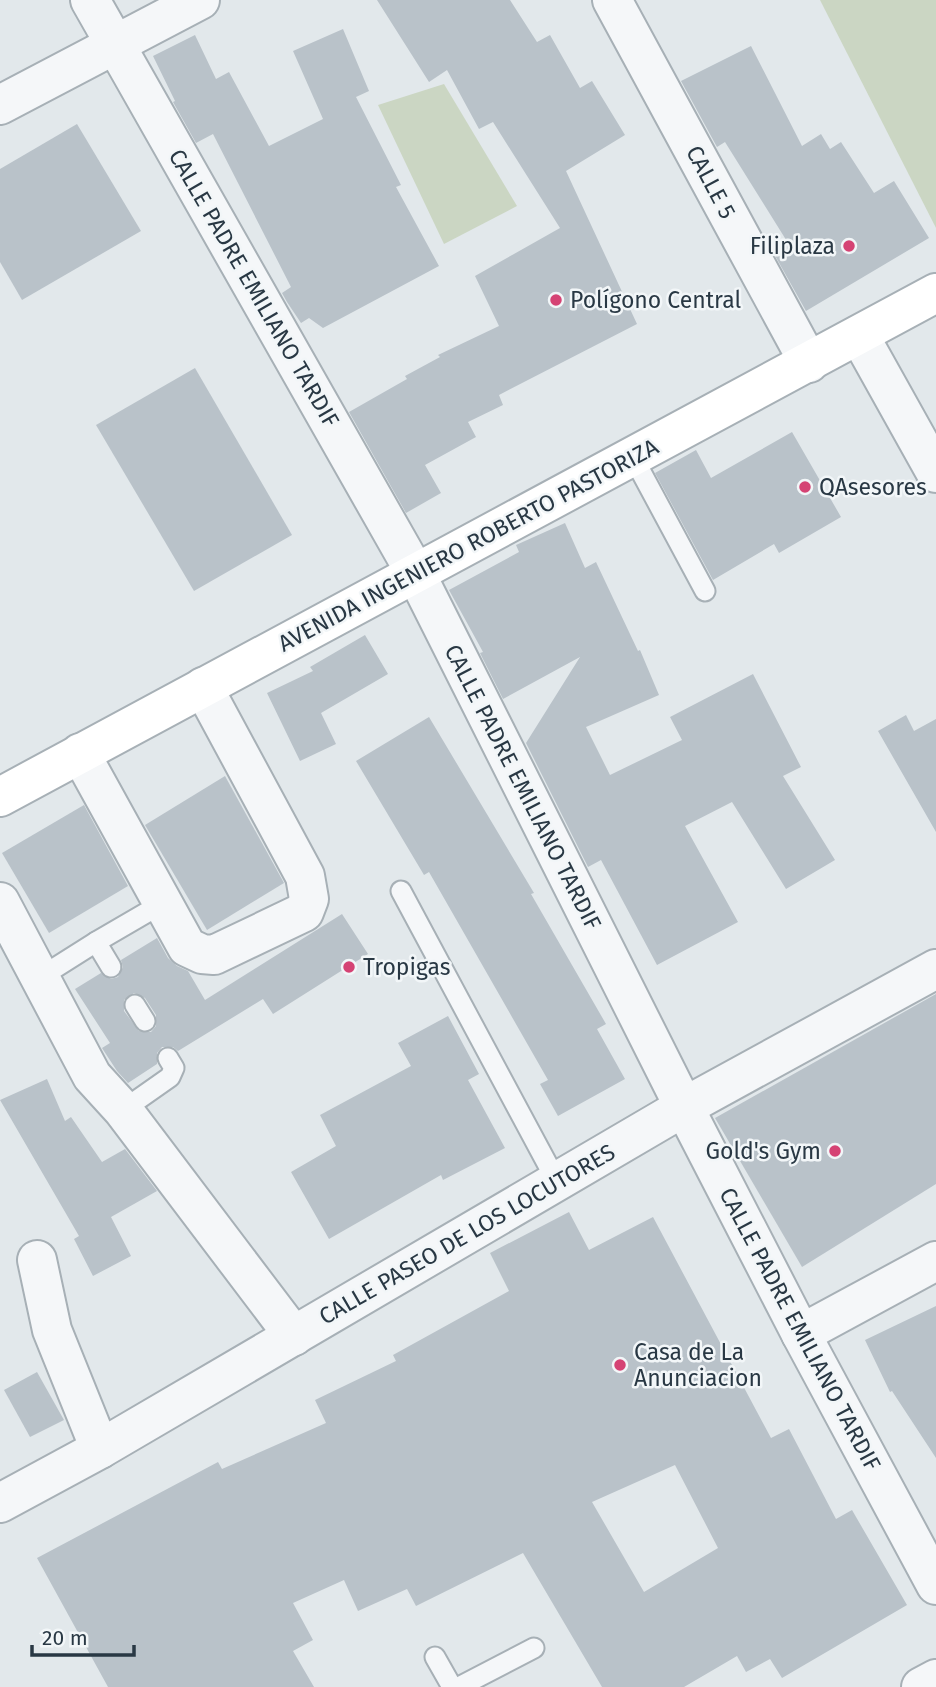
<svg xmlns="http://www.w3.org/2000/svg" width="936" height="1687" viewBox="0 0 936 1687" font-family="'Fira Sans',sans-serif">
<rect width="100%" height="100%" fill="#e2e8eb"/>
<g fill="#cbd6c3">
<polygon points="820,0 936,0 936,228"/>
<polygon points="444,84 517,206 444,244 378,105"/>
</g>
<g fill="#b9c2c9" fill-rule="evenodd">
<polygon points="377,0 510,0 537,42 550,35 580,88 592,81 625,135 566,171 637,324 499,395 503,405 468,422 476,437 425,465 441,493 406,513 349,412 407,379 405,376 440,357 438,355 499,326 475,276 560,228 493,122 479,129 447,70 429,82"/>
<polygon points="343,29 369,91 356,97 401,185 396,187 439,266 323,328 309,318 301,323 287,302 282,293 291,287 213,134 196,143 173,102 175,101 153,56 195,35 216,79 229,72 269,146 323,119 293,51"/>
<polygon points="751,46 802,146 821,134 830,149 841,142 874,193 894,181 929,238 806,311 773,252 788,243 725,142 717,147 681,81"/>
<polygon points="77,124 141,231 22,300 0,262 0,169"/>
<polygon points="195,368 292,535 194,591 96,425"/>
<polygon points="792,432 841,517 779,553 774,544 713,580 655,473 696,450 711,478"/>
<polygon points="565,523 585,568 596,562 638,651 640,650 659,695 586,727 610,775 682,740 670,717 753,674 801,767 783,776 835,860 786,889 732,802 685,826 738,922 657,965 601,860 588,867 526,743 580,657 503,699 480,653 483,652 449,590 519,552 516,545"/>
<polygon points="365,635 388,674 321,713 336,744 300,761 267,693 313,671 310,667"/>
<polygon points="906,715 914,731 936,719 936,832 878,731"/>
<polygon points="429,717 534,893 531,894 606,1024 597,1029 625,1079 558,1116 540,1084 548,1080 429,872 424,875 356,761"/>
<polygon points="225,776 284,883 207,930 145,825"/>
<polygon points="84,805 128,886 49,933 2,853"/>
<path d="M 342,914 L 368,954 L 273,1014 L 263,999 L 178,1051 L 173,1047 L 162,1047 L 157,1053 L 157,1064 L 128,1083 L 117,1071 L 102,1048 L 110,1043 L 75,989 L 101,973 L 111,979 L 118,977 L 123,967 L 121,960 L 157,938 L 168,958 L 177,966 L 188,971 L 205,1000 ZM 134,993 L 145,998 L 156,1015 L 156,1026 L 151,1032 L 139,1031 L 124,1011 L 124,1000 Z"/>
<polygon points="936,994 936,1184 802,1267 715,1118"/>
<polygon points="448,1016 479,1074 468,1080 505,1148 443,1180 441,1175 329,1239 291,1172 336,1146 320,1115 411,1066 398,1043"/>
<polygon points="47,1079 65,1121 71,1117 102,1162 125,1149 157,1191 111,1217 131,1256 93,1276 74,1239 79,1236 0,1100"/>
<path d="M 569,1212 L 589,1250 L 653,1217 L 771,1438 L 789,1429 L 836,1519 L 852,1510 L 907,1605 L 782,1678 L 770,1659 L 746,1672 L 737,1656 L 684,1687 L 602,1687 L 523,1553 L 416,1606 L 407,1589 L 358,1611 L 344,1580 L 293,1603 L 313,1640 L 293,1651 L 314,1687 L 108,1687 L 37,1558 L 218,1462 L 222,1469 L 326,1423 L 315,1400 L 396,1361 L 393,1355 L 509,1291 L 490,1253 ZM 675,1465 L 718,1548 L 644,1592 L 592,1502 Z"/>
<polygon points="936,1306 936,1458 892,1391 890,1392 865,1340"/>
<polygon points="37,1372 64,1420 30,1437 4,1390"/>
</g>
<g fill="none" stroke-linecap="round" stroke-linejoin="round">
<g stroke="#a7b0b6" stroke-width="23">
<g id="lane">
<polyline points="633,457 705,591"/>
<polyline points="401,891 557,1182"/>
<polyline points="96,942 163,903"/>
<polyline points="39,978 96,942 111,967"/>
<polyline points="135,1005 145,1021"/>
<polyline points="123,1110 170,1077 174,1068 168,1058"/>
<polyline points="435,1657 452,1687"/>
<polyline points="459,1687 534,1648"/>
</g>
</g>
<g stroke="#a7b0b6" stroke-width="42">
<g id="street">
<polyline points="90,0 416,574 684,1107 801,1334 936,1585"/>
<polyline points="612,0 809,363"/>
<polyline points="0,105 200,0"/>
<polyline points="859,335 936,473"/>
<polyline points="80,753 187,947 202,954 214,955 304,912 309,899 305,876 203,687"/>
<polyline points="0,902 92,1076 123,1110 294,1336"/>
<polyline points="37,1260 52,1330 100,1449"/>
<polyline points="801,1334 936,1261"/>
<polyline points="0,1503 100,1449 684,1107 936,969"/>
<polyline points="921,1687 936,1679"/>
</g>
</g>
<g stroke="#a7b0b6" stroke-width="42">
<polyline id="secondary" points="0,797 936,293"/>
</g>
<use href="#lane" stroke="#f5f7f9" stroke-width="19"/>
<use href="#street" stroke="#f5f7f9" stroke-width="38"/>
<use href="#secondary" stroke="#fff" stroke-width="38"/>
</g>
<g fill="#d54374" stroke="#f2f6f8" stroke-width="2.5">
<circle cx="849" cy="246" r="7"/>
<circle cx="556" cy="300" r="7"/>
<circle cx="805" cy="487" r="7"/>
<circle cx="349" cy="967" r="7"/>
<circle cx="835" cy="1151" r="7"/>
<circle cx="620" cy="1365" r="7"/>
</g>
<g text-anchor="middle" dominant-baseline="central" stroke-width="5" stroke-linejoin="round" paint-order="stroke">
<g font-size="23" fill="#293844" stroke="#f2f6f8">
<text transform="translate(711 182) rotate(62)">CALLE 5</text>
<text transform="translate(254 288) rotate(60)">CALLE PADRE EMILIANO TARDIF</text>
<text transform="translate(468 545) rotate(-28)">AVENIDA INGENIERO ROBERTO PASTORIZA</text>
<text transform="translate(523 787) rotate(63)">CALLE PADRE EMILIANO TARDIF</text>
<text transform="translate(467 1234) rotate(-30)">CALLE PASEO DE LOS LOCUTORES</text>
<text transform="translate(800 1329) rotate(62)">CALLE PADRE EMILIANO TARDIF</text>
</g>
<g font-size="23" fill="#293844" stroke="#f2f6f8" text-anchor="start">
<text x="835" y="246" text-anchor="end">Filiplaza</text>
<text x="570" y="300">Polígono Central</text>
<text x="819" y="487">QAsesores</text>
<text x="363" y="967">Tropigas</text>
<text x="821" y="1151" text-anchor="end">Gold's Gym</text>
<text x="634" y="1352">Casa de La<tspan x="634" dy="26">Anunciacion</tspan></text>
</g>
</g>
<path d="M32 1645v10h102v-10" fill="none" stroke="#293844" stroke-width="3.5"/>
<text x="42" y="1645" font-size="21" fill="#293844" stroke="#f2f6f8" stroke-width="5" paint-order="stroke">20 m</text>
</svg>
